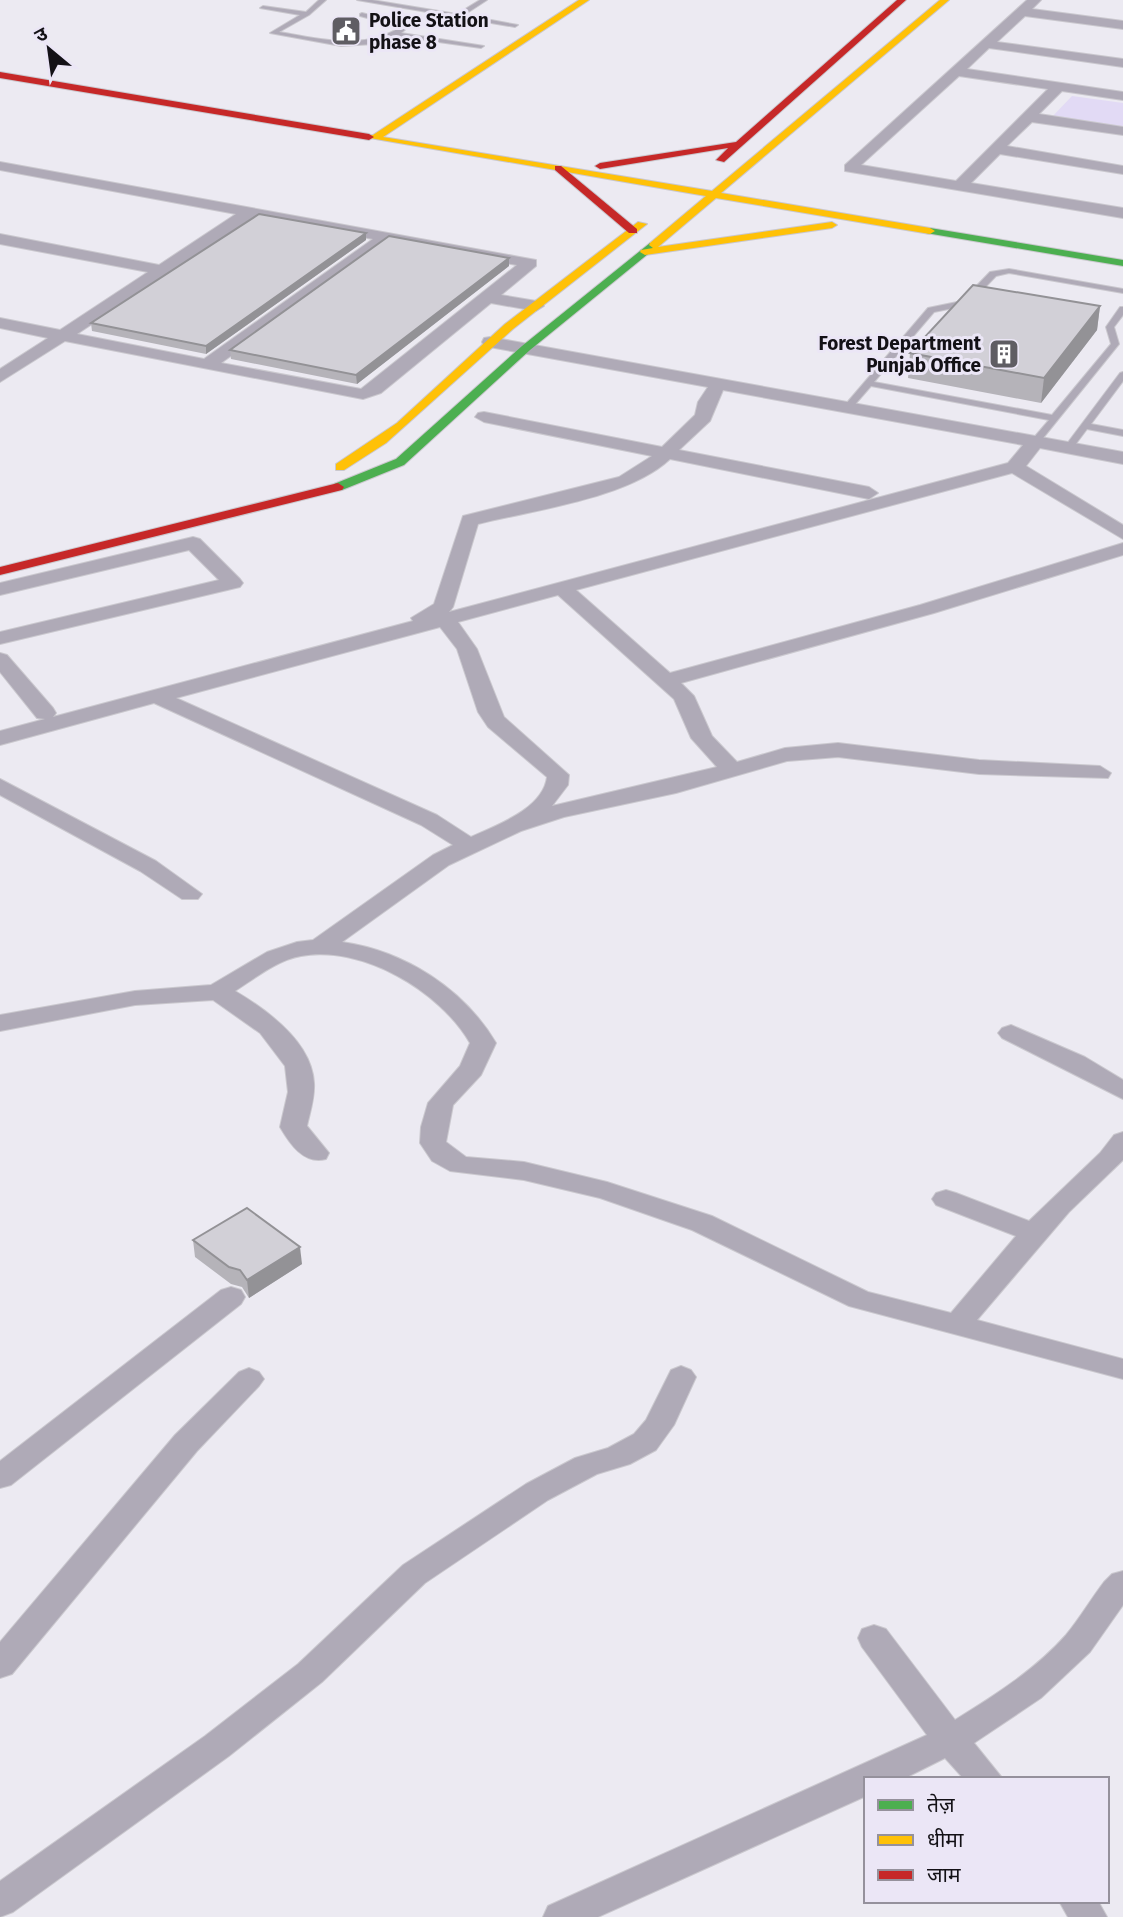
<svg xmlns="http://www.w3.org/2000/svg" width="1123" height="1917" viewBox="0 0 1123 1917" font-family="'Fira Sans','Noto Sans Devanagari',sans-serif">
<rect width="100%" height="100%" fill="#eceaf2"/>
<polygon fill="#e2daf5" points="1072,96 1123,103 1123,127 1052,117"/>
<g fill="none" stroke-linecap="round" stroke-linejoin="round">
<g stroke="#cac8ce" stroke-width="2">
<g id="lane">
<path d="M 319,0 L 326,0 L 309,15 L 279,32 C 323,39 361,51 401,27 L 360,16 L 360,14 L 362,13 L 406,24 L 407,28 L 401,33 L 484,46 L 481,48 L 396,36 L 374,44 L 341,46 L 270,33 L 300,15 L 260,8 L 263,6 L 306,12 Z"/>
<polygon points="357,0 372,0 457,14 480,0 487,0 464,15 518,25 515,27"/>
<polygon points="1009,269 1123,289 1123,293 1009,273 996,276 968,305 934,312 874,382 1052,415 1111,344 1106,327 1120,307 1123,307 1123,315 1114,327 1119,344 1039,443 1036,444 1031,441 1049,420 871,386 851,409 845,409 845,405 928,308 962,301 990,272"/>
<polygon points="1123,372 1123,381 1091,424 1123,430 1123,436 1087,429 1072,449 1066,449 1066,445 1120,373"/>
</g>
</g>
<g stroke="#cac8ce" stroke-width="2">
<g id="street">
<path d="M 1027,0 L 1041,0 L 1032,9 L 1123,21 L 1123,29 L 1025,16 L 997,42 L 1123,59 L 1123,67 L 989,48 L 967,69 L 1123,92 L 1123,100 L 1062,91 L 1039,114 L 1123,127 L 1123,135 L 1032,122 L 1007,146 L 1123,166 L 1123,174 L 1000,154 L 971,183 L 1123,208 L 1123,218 L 845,171 L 845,165 ZM 959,76 L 1048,89 L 956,181 L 861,165 Z"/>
<path d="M 0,162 L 536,260 L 536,266 L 501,295 L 542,302 L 544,306 L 536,311 L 491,303 L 381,393 L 363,399 L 65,341 L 0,382 L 0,369 L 48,338 L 0,328 L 0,318 L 60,330 L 148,272 L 0,244 L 0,234 L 159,265 L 236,214 L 0,170 ZM 253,217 L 373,239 L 204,359 L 77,334 ZM 389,242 L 517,265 L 361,389 L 221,363 Z"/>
<path d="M 490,337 L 1123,452 L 1123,464 L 1040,448 L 1026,466 L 1123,525 L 1123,539 L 1012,473 L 576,590 L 670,673 L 920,605 L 1123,543 L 1123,555 L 934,613 L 681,683 L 694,696 L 712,736 L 737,762 L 785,748 L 838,743 L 979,760 L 1100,766 L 1111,773 L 1108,778 L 979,774 L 838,757 L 787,761 L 676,793 L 564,817 L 521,831 L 449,865 L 342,942 C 405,951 464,989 496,1043 L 481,1075 L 453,1105 L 446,1142 L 466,1157 L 524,1162 L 607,1182 L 712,1216 L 868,1292 L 951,1313 L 1016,1236 L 936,1205 L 932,1199 L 936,1193 L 946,1190 L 956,1193 L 1029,1221 L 1100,1153 L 1114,1135 L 1123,1132 L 1123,1160 L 1069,1212 L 977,1320 L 1123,1359 L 1123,1379 L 849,1306 L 692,1230 L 600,1198 L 524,1180 L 450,1171 L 432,1161 L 420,1143 L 421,1127 L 428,1103 L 460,1066 L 470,1043 C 440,991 362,945 301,956 C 277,960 254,979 235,991 C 267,1010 312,1042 314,1083 C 315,1098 310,1112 307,1126 L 329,1153 L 326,1159 C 304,1165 290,1144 280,1127 L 288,1092 L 285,1066 L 260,1033 L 213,1000 L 135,1005 L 0,1031 L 0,1015 L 135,991 L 211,985 L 267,952 L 297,942 L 313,940 L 433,855 L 453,845 L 421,825 L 154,703 L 0,745 L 0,731 L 45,719 L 37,718 L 0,672 L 0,653 L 7,655 L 53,708 L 56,713 L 53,717 L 413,621 L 411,618 L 434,604 L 463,516 L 619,477 L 652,456 L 484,422 L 475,417 L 478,413 L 484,412 L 662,447 L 695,415 L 698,402 L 708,387 L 484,346 L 482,342 L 484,338 ZM 723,390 L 1023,445 L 1008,463 L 449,612 L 453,607 L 478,524 C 534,510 629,498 670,459 L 869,499 L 878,493 L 869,487 L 679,450 L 710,421 ZM 558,595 L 674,699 L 691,738 L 717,767 L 552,806 L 568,785 L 569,775 L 504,717 L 477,649 L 458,622 ZM 440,627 L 457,649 L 478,712 L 488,727 L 547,777 C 543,809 497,825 471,837 L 437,815 L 176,698 Z"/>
<polygon points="193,537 200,539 240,579 243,583 240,587 0,644 0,632 219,580 189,550 0,595 0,583"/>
<polygon points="0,779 156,861 202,894 198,899 182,899 140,871 0,795"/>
<polygon points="1011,1025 1085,1057 1123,1080 1123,1099 1002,1038 998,1033 1002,1028"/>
<polygon points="231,1287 241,1290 245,1297 241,1304 11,1485 0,1488 0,1461 221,1290"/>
<polygon points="681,1366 691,1370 696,1377 674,1425 656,1450 630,1464 597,1474 548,1500 425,1583 322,1682 229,1756 13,1912 0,1917 0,1881 205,1736 298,1664 403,1565 526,1484 575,1458 608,1448 634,1434 646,1420 671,1370"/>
<polygon points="249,1368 259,1372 264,1379 259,1386 197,1451 12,1674 0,1678 0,1642 175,1435 239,1372"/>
<path d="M 1123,1571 L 1123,1605 L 1090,1652 L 1041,1698 L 974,1743 L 1003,1779 L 964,1779 L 945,1758 L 903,1779 L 866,1779 L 866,1796 L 598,1917 L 543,1917 L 548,1906 L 927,1735 L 862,1647 L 858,1638 L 862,1629 L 874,1625 L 886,1629 L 955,1720 C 994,1696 1035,1670 1066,1635 C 1080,1618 1091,1599 1104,1582 L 1112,1574 Z"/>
<polygon points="1059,1901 1098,1901 1107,1917 1068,1917"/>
</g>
</g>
<g stroke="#cac8ce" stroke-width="2">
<g id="fast">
<polygon points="930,228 1123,260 1123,266 926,233 926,229"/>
<polygon points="650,243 659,245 530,350 404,465 342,490 334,490 334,484 396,459 522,346"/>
</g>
</g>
<g stroke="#cac8ce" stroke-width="2">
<g id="slow">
<polygon points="579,0 589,0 383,137 712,191 940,0 949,0 721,193 930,228 935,231 930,234 716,198 658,247 832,222 837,225 832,228 645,255 640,252 641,250 653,248 649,245 650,243 706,196 364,137 373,135"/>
<polygon points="638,222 647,224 513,329 386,443 344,470 336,470 336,464 397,423 505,324"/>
</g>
</g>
<g stroke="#cac8ce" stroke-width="2">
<g id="jam">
<polygon points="897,0 906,0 724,162 716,160 728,148 600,169 595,166 600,163 736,142"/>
<polygon points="0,72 369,134 374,137 369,140 0,78"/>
<polygon points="555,166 561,166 637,229 637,233 629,233 555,170"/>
<polygon points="338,483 344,487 342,490 0,575 0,567"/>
</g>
</g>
<use href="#lane" fill="#afaab7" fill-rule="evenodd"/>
<use href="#street" fill="#afaab7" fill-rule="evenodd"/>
<use href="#fast" fill="#4caf50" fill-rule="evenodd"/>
<use href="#slow" fill="#ffc107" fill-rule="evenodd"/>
<use href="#jam" fill="#c62828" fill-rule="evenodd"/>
</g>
<g fill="#b5b3b9">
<polygon points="366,240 206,354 92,331 91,323"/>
<polygon points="509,266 357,384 231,359 230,350"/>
<polygon points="1100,306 1097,330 1041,403 908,378 910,353"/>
<polygon points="193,1240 302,1264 249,1298 242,1287 231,1284 195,1257"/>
</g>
<g fill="#939296">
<polygon points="366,233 366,240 206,354 206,346"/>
<polygon points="509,258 509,266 357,384 356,375"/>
<polygon points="1100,306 1097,330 1041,403 1044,378"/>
<polygon points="300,1247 302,1264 249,1298 247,1280"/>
</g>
<g fill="#d2d0d7" stroke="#939296" stroke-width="2">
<polygon points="259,214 366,233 206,346 91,323"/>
<polygon points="389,236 509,258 356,375 230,350"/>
<polygon points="973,285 1100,306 1044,378 910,353"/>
<polygon points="247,1208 300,1247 247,1280 240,1270 229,1267 193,1240"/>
</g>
<defs>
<g id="civic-square" transform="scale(1.575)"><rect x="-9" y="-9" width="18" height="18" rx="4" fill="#5f5d63" stroke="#ebe6f6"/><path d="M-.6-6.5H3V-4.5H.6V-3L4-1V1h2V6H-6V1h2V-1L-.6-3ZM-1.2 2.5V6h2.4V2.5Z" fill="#fff"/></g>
<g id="building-square" transform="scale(1.575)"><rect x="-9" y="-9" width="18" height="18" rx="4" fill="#5f5d63" stroke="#ebe6f6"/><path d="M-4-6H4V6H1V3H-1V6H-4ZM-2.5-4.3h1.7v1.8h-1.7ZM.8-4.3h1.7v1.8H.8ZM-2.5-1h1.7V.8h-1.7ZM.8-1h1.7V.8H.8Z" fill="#fff"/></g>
</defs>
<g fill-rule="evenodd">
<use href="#civic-square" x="346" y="31"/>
<use href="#building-square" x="1004" y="354"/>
</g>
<g text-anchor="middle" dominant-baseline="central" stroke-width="6" stroke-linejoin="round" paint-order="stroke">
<g font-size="19" font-weight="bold" fill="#131116" stroke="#ebe6f6" text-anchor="start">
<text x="369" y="20">Police Station<tspan x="369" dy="22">phase 8</tspan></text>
<text x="981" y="343" text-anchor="end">Forest Department<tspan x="981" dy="22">Punjab Office</tspan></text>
</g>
</g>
<rect x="864" y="1777" width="245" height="126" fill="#ebe6f6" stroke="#95919c" stroke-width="2"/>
<rect x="878" y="1800" width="35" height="10" fill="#4caf50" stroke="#95919c" stroke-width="2"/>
<text x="927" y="1812" font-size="21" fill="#131116">तेज़</text>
<rect x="878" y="1835" width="35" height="10" fill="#ffc107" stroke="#95919c" stroke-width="2"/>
<text x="927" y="1847" font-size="21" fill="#131116">धीमा</text>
<rect x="878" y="1870" width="35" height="10" fill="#c62828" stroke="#95919c" stroke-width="2"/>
<text x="927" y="1882" font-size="21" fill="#131116">जाम</text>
<g transform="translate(49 49) rotate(331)" stroke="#ebe6f6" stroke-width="5" paint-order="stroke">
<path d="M0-5L12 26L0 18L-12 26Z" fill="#131116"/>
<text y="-10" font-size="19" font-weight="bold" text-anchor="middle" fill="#131116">उ</text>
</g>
</svg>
